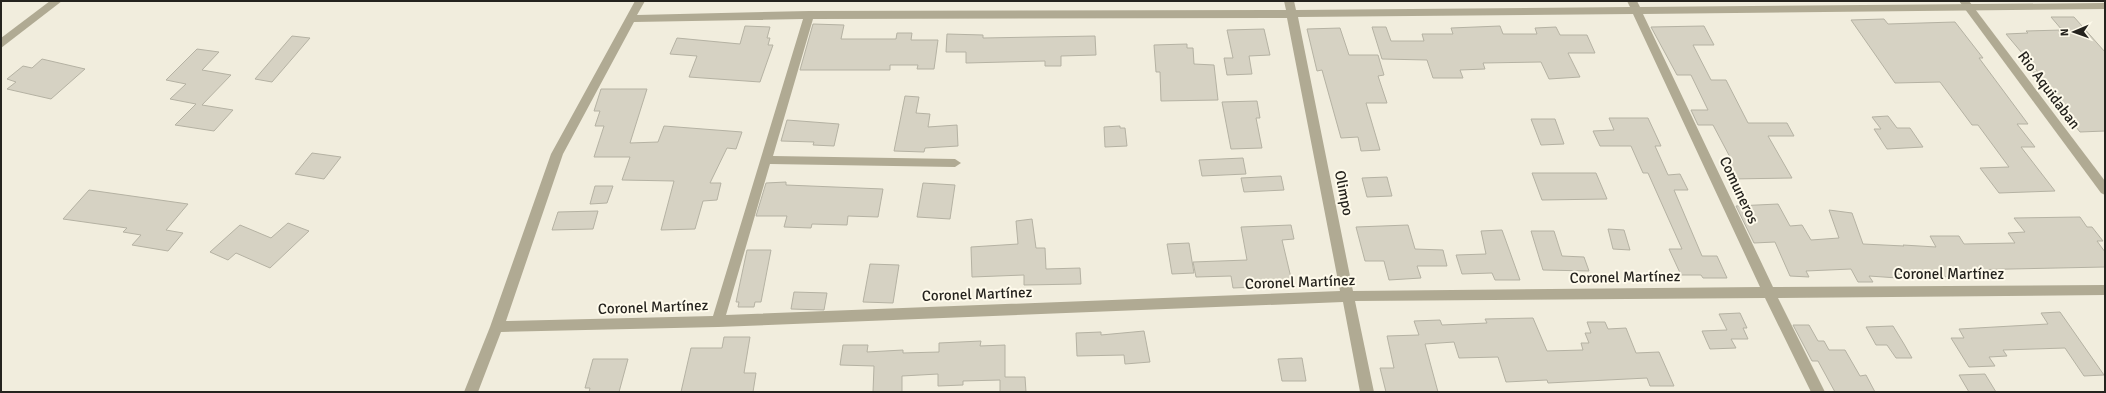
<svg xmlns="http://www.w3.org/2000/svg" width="2106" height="393" viewBox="0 0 2106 393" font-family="Signika,sans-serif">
<rect width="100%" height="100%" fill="#f1eddd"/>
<g fill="#d6d2c3" stroke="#b5b2a3">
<polygon points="2051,17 2074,17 2105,52 2105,131 2080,132 2033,72 2038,72 2006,34 2028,33 2026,31 2062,30"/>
<polygon points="1884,19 1888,24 1955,22 1983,58 1979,58 2028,124 2017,124 2035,147 2021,147 2055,191 1999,193 1980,168 2009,167 1978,125 1972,125 1940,82 1895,83 1851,20"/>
<polygon points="813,24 844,25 841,39 896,39 897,33 912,33 911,40 938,40 934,69 917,69 918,65 890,65 890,70 800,70"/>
<polygon points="745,26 770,27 767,38 770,38 768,45 773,45 760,82 689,77 697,56 670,54 677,38 740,44"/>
<polygon points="1500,26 1503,34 1537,34 1535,28 1556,27 1560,35 1587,35 1595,53 1568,53 1580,77 1549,79 1541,62 1483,63 1485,69 1460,70 1463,78 1433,78 1427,60 1382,59 1372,27 1386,27 1391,41 1424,41 1422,34 1453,34 1451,28"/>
<polygon points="1704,26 1714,45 1693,45 1711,80 1726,80 1748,123 1787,123 1794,136 1768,136 1792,178 1731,179 1721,159 1731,159 1713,125 1698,125 1691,110 1708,110 1691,75 1677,75 1651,27"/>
<polygon points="1340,28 1349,55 1378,55 1384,75 1378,76 1387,103 1366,103 1380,150 1361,151 1358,137 1341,138 1322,70 1317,71 1307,29"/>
<polygon points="1264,29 1270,55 1249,56 1252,74 1227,75 1224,58 1233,58 1227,30"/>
<polygon points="947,34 983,35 983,38 1095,36 1096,55 1061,56 1061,66 1045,66 1045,61 966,63 966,52 946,52"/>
<polygon points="292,36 310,38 272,82 255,79"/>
<polygon points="1187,44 1187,48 1193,48 1194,64 1214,65 1218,100 1161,101 1160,72 1156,72 1154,45"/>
<polygon points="197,49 219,52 202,70 231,75 202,105 233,110 214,131 175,125 196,104 170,99 186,84 166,80"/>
<polygon points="42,59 85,69 51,99 7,89 16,82 7,79 23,66 32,68"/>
<polygon points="601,89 647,89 630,143 658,142 664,126 742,132 736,149 727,148 710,183 721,183 717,200 703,201 695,229 661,230 674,181 622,180 630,157 594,157 604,126 595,126 600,111 594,111"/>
<polygon points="905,96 919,97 916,113 930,114 928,127 957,125 958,146 925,148 924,152 894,151"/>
<polygon points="1257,101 1260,118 1256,118 1262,148 1231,149 1222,102"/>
<polygon points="1888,116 1897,128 1910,128 1923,147 1887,149 1874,129 1881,129 1872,117"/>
<polygon points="1609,118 1648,118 1661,146 1655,146 1668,175 1680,174 1688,190 1674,190 1702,256 1717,256 1727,278 1703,278 1701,275 1681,275 1669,249 1682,249 1648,173 1643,173 1631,146 1600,146 1593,131 1614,130"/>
<polygon points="1531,119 1555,119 1564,144 1541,145"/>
<polygon points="787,120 839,124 834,146 813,145 814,142 781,141"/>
<polygon points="1120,126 1120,128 1125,128 1127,146 1105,147 1104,127"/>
<polygon points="312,153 341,157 324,179 295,174"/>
<polygon points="1243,158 1246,174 1202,176 1199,160"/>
<polygon points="1532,173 1596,173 1607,199 1542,200"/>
<polygon points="1281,176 1284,190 1244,192 1241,178"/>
<polygon points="1387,177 1392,196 1367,197 1362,178"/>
<polygon points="786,182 786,185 883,189 878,217 848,216 847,225 812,224 811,228 784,227 787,216 756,216 766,183"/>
<polygon points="923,183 955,185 950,219 917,217"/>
<polygon points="595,186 613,186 607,203 590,204"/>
<polygon points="89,190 188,204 166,230 183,233 168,251 132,245 141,235 123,232 127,228 63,219"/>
<polygon points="1778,204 1790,226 1802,225 1811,240 1839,238 1829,210 1852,213 1863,244 1904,246 1903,245 1936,247 1930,236 1959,236 1964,244 2015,243 2008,233 2025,232 2014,218 2080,217 2087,227 2092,227 2103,241 2097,241 2105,252 2105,267 1964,270 1967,275 1944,277 1896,274 1898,278 1869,276 1873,282 1858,282 1851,269 1806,271 1809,277 1790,276 1775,242 1754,243 1736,206"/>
<polygon points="598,211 593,229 552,230 558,212"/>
<polygon points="1032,219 1036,248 1045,248 1046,269 1080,268 1081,284 1024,285 1024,275 972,277 971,247 1018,244 1016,221"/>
<polygon points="288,223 309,231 270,268 236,253 228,260 210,252 240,225 271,238"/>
<polygon points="1291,225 1294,239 1282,240 1292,282 1257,284 1257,287 1233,288 1231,276 1196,277 1193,262 1247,260 1241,227"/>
<polygon points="1408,225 1415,249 1443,250 1447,266 1417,266 1421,278 1389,280 1384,261 1365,261 1356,227"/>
<polygon points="1608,229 1624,230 1630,250 1613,249"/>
<polygon points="1502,230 1520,280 1495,280 1492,273 1462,274 1456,255 1486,254 1481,231"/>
<polygon points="1531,231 1554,231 1562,256 1584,257 1589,271 1543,270"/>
<polygon points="1189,243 1194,273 1172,274 1167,244"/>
<polygon points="747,250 771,250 761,302 755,302 754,307 738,307 739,302 736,302"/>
<polygon points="870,264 899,265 893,303 863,302"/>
<polygon points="794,292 827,293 824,310 791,309"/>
<polygon points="2060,312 2104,375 2084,376 2065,348 2003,350 2007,356 1989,357 1995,366 1969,367 1951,338 1964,338 1959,329 2048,324 2041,313"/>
<polygon points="1740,313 1747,328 1743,328 1748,339 1731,339 1736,348 1710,349 1702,331 1727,330 1719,314"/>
<polygon points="1533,318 1547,351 1583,350 1581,343 1589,343 1585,333 1591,333 1587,322 1605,322 1608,329 1626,328 1636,353 1659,352 1674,386 1650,386 1647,378 1548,383 1547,380 1506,382 1498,357 1459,358 1454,342 1425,344 1438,392 1386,392 1380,368 1394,368 1387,336 1419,335 1414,321 1440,320 1442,325 1487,323 1485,319"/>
<polygon points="1793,325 1809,325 1818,341 1824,341 1829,350 1845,350 1860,376 1866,375 1875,392 1835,392 1818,361 1812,361"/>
<polygon points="1893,326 1904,344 1912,358 1896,358 1887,345 1876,345 1866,327"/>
<polygon points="1144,331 1150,362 1125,364 1124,355 1077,356 1076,333 1101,332 1101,335"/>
<polygon points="724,337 750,337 744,373 756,373 753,392 681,392 691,348 722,348"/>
<polygon points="981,341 980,346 1005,345 1005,377 1025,377 1026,392 1000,392 1000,380 963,381 963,385 938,386 938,374 902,376 902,392 873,392 874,366 840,365 843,345 868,345 867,352 903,350 903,353 939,352 939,343"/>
<polygon points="1302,358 1306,381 1282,381 1278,359"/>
<polygon points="593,359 628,359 619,392 589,392 590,388 585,388"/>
<polygon points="1985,374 1996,392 1969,392 1959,375"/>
</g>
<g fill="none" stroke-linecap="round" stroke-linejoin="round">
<g fill="#b0aa93" fill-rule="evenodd">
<polygon points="50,1 62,1 1,48 1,38"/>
<path d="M 635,1 L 645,1 L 637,15 L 809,11 L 1286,10 L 1284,1 L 1294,1 L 1296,10 L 1630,7 L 1627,1 L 1637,1 L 1640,7 L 2105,3 L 2105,9 L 1643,14 L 1773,287 L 2105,285 L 2105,295 L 1778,298 L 1825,392 L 1811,392 L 1765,298 L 1355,301 L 1374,392 L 1360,392 L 1343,302 L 718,327 L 501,332 L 478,392 L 464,392 L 490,327 L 551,154 ZM 1633,14 L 1760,287 L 1353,291 L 1298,17 ZM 1287,18 L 1340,291 L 726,315 L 770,164 L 955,167 L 961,163 L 955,159 L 773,156 L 813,19 ZM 803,19 L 713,316 L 506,321 L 563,154 L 634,22 Z"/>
</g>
<polygon fill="#b0aa93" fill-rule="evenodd" points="1959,1 1969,1 2105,181 2105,195 2101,193"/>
</g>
<g text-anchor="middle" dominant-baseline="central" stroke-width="4" stroke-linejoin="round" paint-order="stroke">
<g font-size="15" fill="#25231e" stroke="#fefaeb">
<text transform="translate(2049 90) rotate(53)">Rio Aquidaban</text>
<text transform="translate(1739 190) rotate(65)">Comuneros</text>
<text transform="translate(1344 193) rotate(79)">Olimpo</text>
<text x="1949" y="274">Coronel Martínez</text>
<text transform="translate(1625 277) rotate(-1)">Coronel Martínez</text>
<text transform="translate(1300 282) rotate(-2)">Coronel Martínez</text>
<text transform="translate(977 294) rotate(-2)">Coronel Martínez</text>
<text transform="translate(653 307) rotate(-2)">Coronel Martínez</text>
</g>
</g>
<rect width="2106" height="393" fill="none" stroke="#25231e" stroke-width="4"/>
<g transform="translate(2074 32) rotate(268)" stroke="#fefaeb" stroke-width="3" paint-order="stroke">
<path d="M0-3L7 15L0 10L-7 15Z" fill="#25231e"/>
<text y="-6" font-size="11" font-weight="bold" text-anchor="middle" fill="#25231e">N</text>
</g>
</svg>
